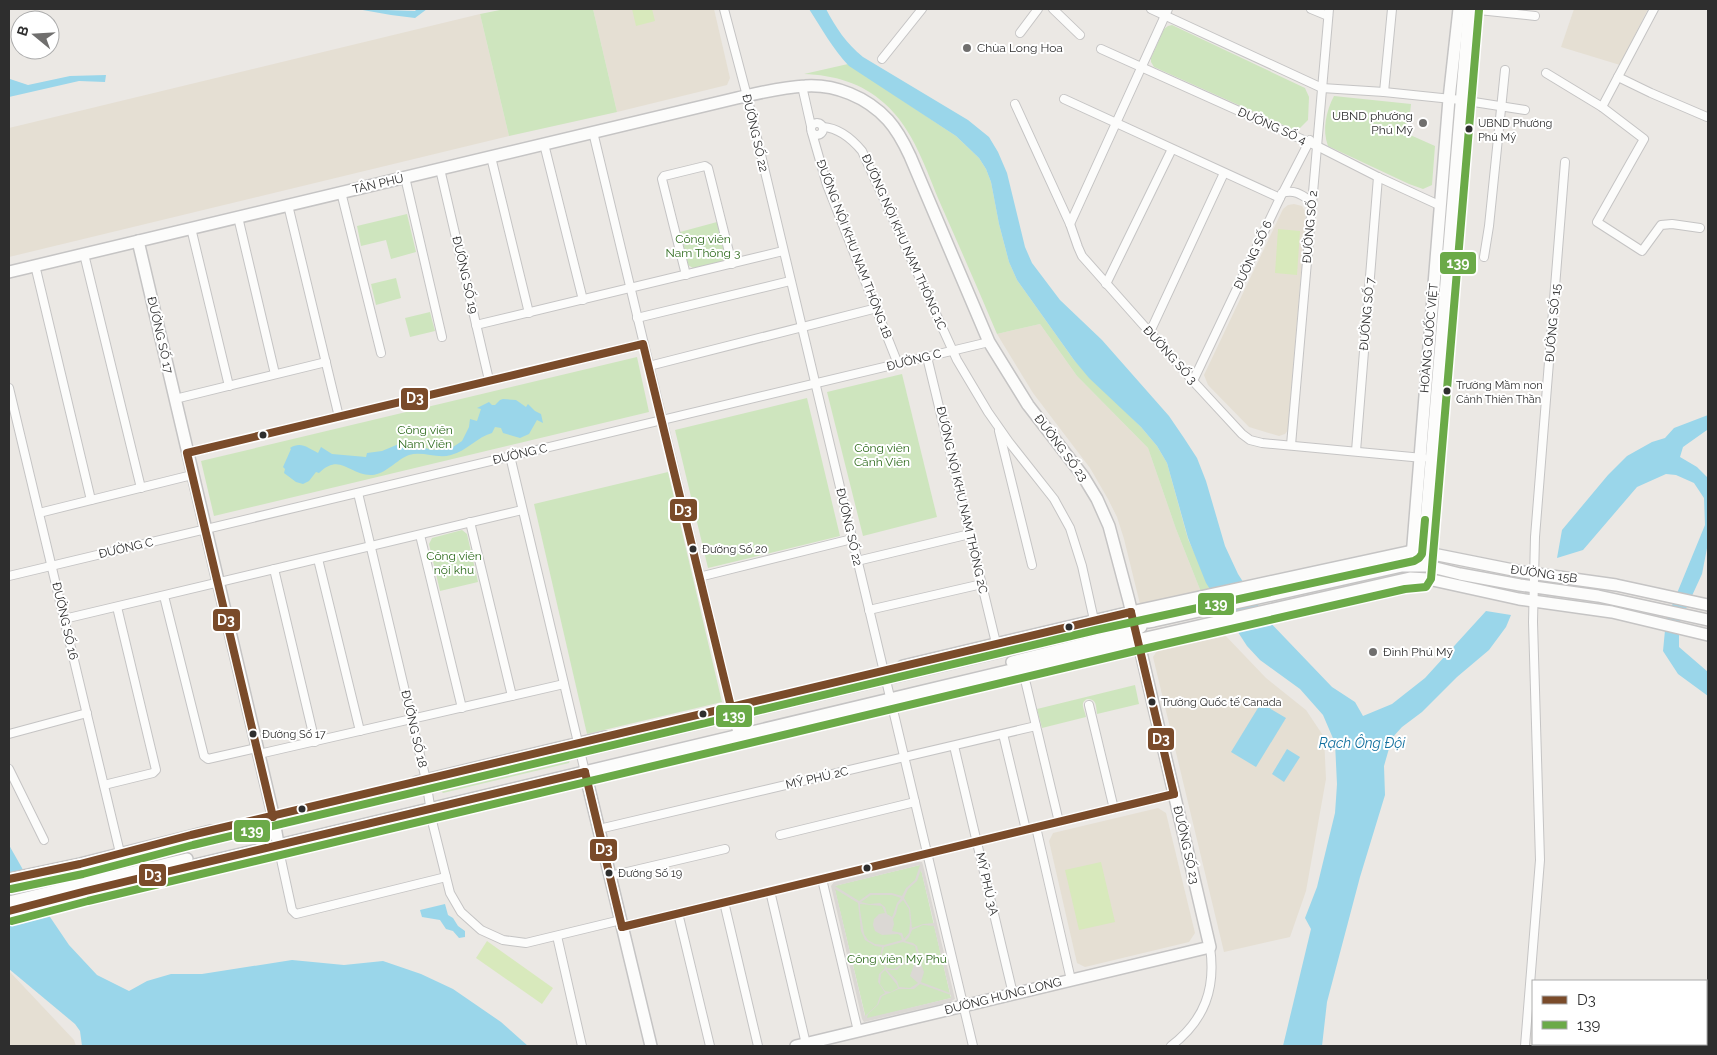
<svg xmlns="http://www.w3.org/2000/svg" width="1717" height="1055" viewBox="0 0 1717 1055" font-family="Raleway,sans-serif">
<rect width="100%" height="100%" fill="#ebe8e4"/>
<g fill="#e5dfd3">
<polygon points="593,9 714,9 730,78 727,85 617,112"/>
<polygon points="1574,9 1648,9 1620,65 1561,47"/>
<polygon points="480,14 509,136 9,257 9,128"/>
<polygon points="1294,204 1302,206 1306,213 1288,430 1285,434 1279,436 1249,427 1208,385 1204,375 1283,209 1288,205"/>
<polygon points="1040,324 1077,376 1148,448 1176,529 1201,592 1140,604 1124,539 1117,517 1108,499 1090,468 1033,393 997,334"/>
<polygon points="1222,632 1266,678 1306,710 1324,737 1326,779 1306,891 1290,937 1224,952 1153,657 1159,648"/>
<polygon points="1158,808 1166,813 1195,933 1189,942 1085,967 1077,963 1049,841 1053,833"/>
<polygon points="9,971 74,1040 76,1046 9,1046"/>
</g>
<g fill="#cee5be">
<polygon points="505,9 593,9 617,112 509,136 480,14"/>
<polygon points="1172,25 1305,88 1309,97 1308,120 1299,129 1292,129 1154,67 1151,62 1151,58 1164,29 1168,26"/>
<path d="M 848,64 L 956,136 L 979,158 L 986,169 L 991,182 L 999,224 L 1009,262 L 1017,280 L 1074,360 L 1141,427 L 1157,446 L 1167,463 L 1188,539 L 1211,589 L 1201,592 L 1176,529 L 1148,448 L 1077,376 L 1040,324 L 997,334 C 979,291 960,248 941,205 C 926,170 914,129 884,103 C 862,83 834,75 804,74 Z"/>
<path d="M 1334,96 L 1411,104 L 1408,134 L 1435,146 L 1432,185 L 1423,189 L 1409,184 L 1328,146 C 1322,130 1326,111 1334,96 Z"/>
<polygon points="407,214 416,252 391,259 386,240 361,246 357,226"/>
<polygon points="717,222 725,256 723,261 693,268 688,265 680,232"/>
<polygon points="396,278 401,298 376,305 371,284"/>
<polygon points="430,312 435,331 410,337 405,318"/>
<polygon points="637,357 649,412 214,516 201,461"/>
<polygon points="902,374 937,517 863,536 827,392"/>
<polygon points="807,398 840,536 708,568 675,430"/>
<polygon points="668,472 722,702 587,734 534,504"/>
<polygon points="462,530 467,534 478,582 440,591 429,544 432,538"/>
<path d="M 1135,685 L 1139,704 L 1097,714 C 1096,707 1097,698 1087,699 C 1079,703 1085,710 1086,717 L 1042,728 L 1037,709 Z"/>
<polygon points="570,759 569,763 443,793 441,791"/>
<polygon points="920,865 951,998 866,1019 834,886"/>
</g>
<g fill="#d8e9bc">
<polygon points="632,9 652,9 655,21 636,26"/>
<polygon points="1278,229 1300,231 1297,275 1275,273"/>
<polygon points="1101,862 1115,922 1079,930 1065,870"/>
<polygon points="487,941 553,988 542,1004 476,958"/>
</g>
<path fill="#dbd8d4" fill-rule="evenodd" d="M 918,862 L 922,862 L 923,865 L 955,999 L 950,1002 L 864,1022 L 862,1019 L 831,886 L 834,882 ZM 920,865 L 915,880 L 906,888 L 902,896 L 892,893 L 870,893 L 859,901 L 835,886 ZM 921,870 L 934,923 L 923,924 L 912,928 L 910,908 L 904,898 L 908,889 L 917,881 ZM 835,889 L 858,903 L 861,931 L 865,940 L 875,946 L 882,947 L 880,958 L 885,968 L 879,974 L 878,982 L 885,993 L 880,996 L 877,1005 L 865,1016 ZM 871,895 L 892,895 L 901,898 L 897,903 L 893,915 L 892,917 L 887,914 L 885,907 L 880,903 L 869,904 L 861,902 ZM 903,900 L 909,909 L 910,922 L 909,933 L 904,939 L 902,933 L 892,931 L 894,924 L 893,919 L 896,914 L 898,905 ZM 860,904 L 882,906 L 885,913 L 879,914 L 874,919 L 873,925 L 875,931 L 882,935 L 898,934 L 901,936 L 902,940 L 884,945 L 875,944 L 868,940 L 864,934 L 860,910 ZM 923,925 L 934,926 L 950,993 L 921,982 L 924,972 L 921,964 L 917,961 L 919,954 L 917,946 L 913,943 L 905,941 L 909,937 L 912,930 ZM 903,942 L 915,946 L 917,954 L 915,960 L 905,962 L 894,969 L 887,968 L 881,958 L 884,947 ZM 910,962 L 915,962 L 910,976 L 918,983 L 910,988 L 899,987 L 897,981 L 887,970 L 897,970 L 902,965 ZM 885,970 L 897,985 L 898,988 L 891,992 L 885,991 L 880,984 L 881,974 ZM 920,984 L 951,995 L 951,998 L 867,1018 L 868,1014 L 878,1005 L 882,996 L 899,989 L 914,989 Z"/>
<g fill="#9ad6ea">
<polygon points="357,9 415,11 417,9 427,9 415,18 391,15"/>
<path d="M 809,9 L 826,9 C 836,28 846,43 863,57 L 968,120 L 989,137 L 998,152 L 1007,173 L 1025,247 L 1032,263 L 1060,300 L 1102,340 L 1169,416 L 1184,438 L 1197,458 L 1206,481 L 1225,546 L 1238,574 L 1267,619 L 1332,687 L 1355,702 L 1363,716 L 1392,704 L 1425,678 L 1486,611 L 1511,615 L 1506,627 L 1489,650 L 1457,677 L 1422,712 L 1402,727 L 1392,738 L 1384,766 L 1385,795 L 1360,877 L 1327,1002 L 1322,1046 L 1283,1046 L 1311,929 L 1305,918 L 1317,887 L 1335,813 L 1336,799 L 1337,784 L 1335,743 L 1323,715 L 1300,689 L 1260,660 L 1247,646 L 1206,583 L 1188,538 L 1167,463 L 1157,446 L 1141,427 L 1089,378 L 1074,360 L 1017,280 L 1009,262 L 999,224 L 991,182 L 986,169 L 979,158 L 956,136 L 849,66 C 832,48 822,29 809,9 Z"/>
<polygon points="106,75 105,82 79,81 9,97 9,80 10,79 28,85 70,76"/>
<path d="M 503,399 L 516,400 L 526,407 L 528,404 L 535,411 L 541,414 L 543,423 L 537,420 L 529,434 L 520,438 L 503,433 L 501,428 L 495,427 L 492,433 C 477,437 467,451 451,455 C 437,459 423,451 409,455 C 396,460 386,474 372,475 C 349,476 341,452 319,473 L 316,472 L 309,481 L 303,484 L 296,482 L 284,473 L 285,469 L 283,467 L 291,449 L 290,448 C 301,441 308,448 318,453 L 321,447 L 332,454 L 366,457 L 367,453 L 382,451 L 406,441 L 431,450 L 450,449 L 462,441 L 469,427 L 470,419 L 477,421 L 481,409 L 477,408 L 489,402 L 492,405 L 495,405 L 500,400 Z"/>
<polygon points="1708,415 1708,431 1707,430 1683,447 1680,457 1697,467 1708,478 1708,543 1702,574 1679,624 1679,647 1708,672 1708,696 1678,674 1663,651 1666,620 1705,525 1704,498 1694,483 1676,475 1666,474 1637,487 1583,550 1557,558 1562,530 1608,475 1627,456 1652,442 1665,438 1674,428"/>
<polygon points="1261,703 1286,718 1256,767 1231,752"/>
<polygon points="1287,749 1300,757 1284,782 1272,774"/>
<polygon points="9,845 48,914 69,945 97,975 129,991 147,981 171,974 202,974 292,960 344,965 383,961 421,974 453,989 501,1022 528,1046 82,1046 80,1031 75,1024 9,969"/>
<polygon points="445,904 448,915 453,918 458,926 465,931 465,937 459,938 453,931 446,929 440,920 422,917 420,910"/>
</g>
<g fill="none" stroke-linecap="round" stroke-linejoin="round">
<g stroke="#c5c4c4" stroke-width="10">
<g id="street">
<polyline points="724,9 747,96 973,1046"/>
<polyline points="1053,9 1080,35"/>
<polyline points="1151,9 1322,88 1384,92 1461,100 1525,110"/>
<polyline points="1311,9 1328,16"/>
<polyline points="1469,9 1535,16"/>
<polyline points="1020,33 1038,9"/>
<polyline points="1101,49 1317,146 1378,177 1441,206"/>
<polyline points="882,59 922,9"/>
<polyline points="1546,73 1602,107 1644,139 1597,222 1642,251 1661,225 1672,224 1700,228"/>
<polyline points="1618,77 1651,93 1707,117"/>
<polyline points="802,86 811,126"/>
<polyline points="1384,92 1392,9"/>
<polyline points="1064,99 1280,198"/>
<polyline points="1015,104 1070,224 1078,247 1082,256 1193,381 1242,434 1250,440 1262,443 1423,458"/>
<polyline points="1602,107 1654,9"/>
<circle cx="817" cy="129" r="6"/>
<path d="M 823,127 C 839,128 852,139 862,151 L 957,360 L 988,412 L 1009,442 L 1054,499 L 1070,528 L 1082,566 L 1094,620"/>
<polyline points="593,132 738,735"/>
<polyline points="812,133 827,185 898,364"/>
<polyline points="544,144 583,300"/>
<polyline points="491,157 529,313"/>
<polyline points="440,169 489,380"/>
<polyline points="405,177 442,337"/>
<polyline points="341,192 381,353"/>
<path d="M 1282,193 C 1295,189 1302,195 1312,202"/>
<polyline points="288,205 339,417"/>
<polyline points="238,217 275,374"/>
<polyline points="1070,224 1168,9"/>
<polyline points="191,228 229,386"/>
<polyline points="84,254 141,488"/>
<polyline points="1484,257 1489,226 1505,70"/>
<polyline points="35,265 91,500"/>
<polyline points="686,275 662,179 664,176 705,166 708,168 732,264"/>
<polyline points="1106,284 1172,149"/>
<polyline points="637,318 790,281"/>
<polyline points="476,325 783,251"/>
<polyline points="1150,332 1224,173"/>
<polyline points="927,357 996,643"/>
<polyline points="649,366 877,308"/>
<polyline points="1193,381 1280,198 1310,140"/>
<polyline points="9,388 121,857"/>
<polyline points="175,399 326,362"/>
<polyline points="999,431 1032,565"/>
<polyline points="1291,445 1329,9"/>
<polyline points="1356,451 1378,177"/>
<polyline points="187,453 643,344"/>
<polyline points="510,456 585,772"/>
<polyline points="358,493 426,780 433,825 450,893 461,912 481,930 503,940 526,943 621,920"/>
<polyline points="39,513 192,475"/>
<polyline points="470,522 512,696"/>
<polyline points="420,535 462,708"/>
<polyline points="318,559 360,731"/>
<polyline points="857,561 970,534"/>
<polyline points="274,569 315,742"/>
<polyline points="9,576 989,342"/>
<polyline points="699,577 852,539"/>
<polyline points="164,596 204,756 208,759 257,748"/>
<polyline points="869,610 982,584"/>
<polyline points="64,619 522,510"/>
<polyline points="1021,663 1059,822"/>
<polyline points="1089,705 1114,809"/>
<polyline points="9,734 87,713"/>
<polyline points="1003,734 1026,830"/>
<polyline points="954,746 1013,994"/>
<polyline points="259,754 564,684"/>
<polyline points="9,769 44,840"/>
<polyline points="104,785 153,773 156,770 117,607"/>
<polyline points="1036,827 1071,980"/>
<polyline points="599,829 1036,726"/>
<polyline points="780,835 915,802"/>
<polyline points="277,841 292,910 296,914 446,877"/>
<polyline points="610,876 725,849"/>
<polyline points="822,879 858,1031"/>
<polyline points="770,891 806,1044"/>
<polyline points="724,902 758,1046"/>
<polyline points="678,913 710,1046"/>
<polyline points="622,927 1174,794"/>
<polyline points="557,936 582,1046"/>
<path d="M 1171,1046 C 1205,1020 1216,988 1210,947"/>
<polyline points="1525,1046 1540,860 1533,622 1535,537 1565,162"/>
</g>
</g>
<g stroke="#c5c4c4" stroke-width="14">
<g id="secondary">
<polyline points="138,241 272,810 277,838"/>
<path d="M 9,272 L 737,98 C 759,93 782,87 805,86 C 835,84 867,97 888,120 C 897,130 904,143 910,156 L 989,342 L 1028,405 L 1083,476 L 1097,499 L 1109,526 L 1129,601 L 1210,947 L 796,1046"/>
<polyline points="1412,557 1449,99 1459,9"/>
<polyline points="1423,558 1469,9"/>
<polyline points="1012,662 1135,631 1141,627"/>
<polyline points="903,666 1131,612 1412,551 1423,552 1523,572 1616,585 1708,605"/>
<polyline points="585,772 651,1046"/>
<polyline points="417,782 605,737"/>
<polyline points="9,879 80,864 211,831"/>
<polyline points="9,888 122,862 193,843 1133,620 1148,622 1154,621 1402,566 1428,566 1460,574 1520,585 1598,596 1708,620"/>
<polyline points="9,902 187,859"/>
<polyline points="9,911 86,891 1137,640 1410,578 1428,579 1519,599 1612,612 1708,635"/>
</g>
</g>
<use href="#street" stroke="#fcfcfb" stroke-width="8"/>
<use href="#secondary" stroke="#fcfcfb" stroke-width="11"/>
<g stroke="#fff" stroke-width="11">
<g id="bus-1">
<polyline points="1131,612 1174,794"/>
<polyline points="585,772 622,927"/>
<polyline points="273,817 187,453 643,344 731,707"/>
<polyline points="9,879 80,864 191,835 1131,612"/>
<polyline points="9,911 86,891 585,772"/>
<polyline points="622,927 1174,794"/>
</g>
</g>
<g stroke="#fff" stroke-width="11">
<g id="bus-2">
<polyline points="11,889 83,874 193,845 1096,630 1414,561 1419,558 1422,554 1425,520"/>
<polyline points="12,921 88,901 1139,650 1405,589 1426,587 1431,579 1479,10"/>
</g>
</g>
<use href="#bus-1" stroke="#7a4b2a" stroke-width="8"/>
<use href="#bus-2" stroke="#6baa48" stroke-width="8"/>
</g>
<g fill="#706f6e" stroke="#fff" stroke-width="2">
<circle cx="967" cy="48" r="5"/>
<circle cx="1423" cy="123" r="5"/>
<circle cx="1373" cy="652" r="5"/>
</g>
<g fill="#2e2e2e" stroke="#fff" stroke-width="2">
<circle cx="1469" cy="129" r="4.5"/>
<circle cx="1447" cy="391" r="4.5"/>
<circle cx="263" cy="435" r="4.5"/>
<circle cx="693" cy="549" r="4.5"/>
<circle cx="1069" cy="627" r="4.5"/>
<circle cx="1152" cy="702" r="4.5"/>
<circle cx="703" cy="714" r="4.5"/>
<circle cx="253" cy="734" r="4.5"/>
<circle cx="302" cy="809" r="4.5"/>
<circle cx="867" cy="868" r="4.5"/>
<circle cx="609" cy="873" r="4.5"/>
</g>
<g text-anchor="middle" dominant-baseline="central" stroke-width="4" stroke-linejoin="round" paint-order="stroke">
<g font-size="11" fill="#2e2e2e" stroke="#fff" text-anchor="start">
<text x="1478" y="123">UBND Phường<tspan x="1478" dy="14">Phú Mỹ</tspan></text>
<text x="1456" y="385">Trường Mầm non<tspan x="1456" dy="14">Cánh Thiên Thần</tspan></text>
<text x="702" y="549">Đường Số 20</text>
<text x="1161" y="702">Trường Quốc tế Canada</text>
<text x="262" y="734">Đường Số 17</text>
<text x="618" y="873">Đường Số 19</text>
</g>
<g font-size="12" fill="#2e2e2e" stroke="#fff" text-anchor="start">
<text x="977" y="48">Chùa Long Hoa</text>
<text x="1413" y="116" text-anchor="end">UBND phường<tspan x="1413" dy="14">Phú Mỹ</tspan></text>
<text x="1383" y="652">Đình Phú Mỹ</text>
</g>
<g font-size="12" fill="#2e2e2e" stroke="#fff">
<text transform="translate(1272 126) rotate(24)">ĐƯỜNG SỐ 4</text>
<text transform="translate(755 133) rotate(77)">ĐƯỜNG SỐ 22</text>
<text transform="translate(378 184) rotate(-13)">TÂN PHÚ</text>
<text transform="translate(1310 227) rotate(-85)">ĐƯỜNG SỐ 2</text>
<text transform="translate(904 242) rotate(66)">ĐƯỜNG NỘI KHU NAM THÔNG 1C</text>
<text transform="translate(854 249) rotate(69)">ĐƯỜNG NỘI KHU NAM THÔNG 1B</text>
<text transform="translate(1253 255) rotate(-65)">ĐƯỜNG SỐ 6</text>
<text transform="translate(465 275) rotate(77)">ĐƯỜNG SỐ 19</text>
<text transform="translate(1367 314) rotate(-85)">ĐƯỜNG SỐ 7</text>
<text transform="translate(1553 323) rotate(-85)">ĐƯỜNG SỐ 15</text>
<text transform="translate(160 335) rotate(77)">ĐƯỜNG SỐ 17</text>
<text transform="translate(1429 338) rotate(-85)">HOÀNG QUỐC VIỆT</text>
<text transform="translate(1170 355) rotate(48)">ĐƯỜNG SỐ 3</text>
<text transform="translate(914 360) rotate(-14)">ĐƯỜNG C</text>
<text transform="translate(1061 448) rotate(53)">ĐƯỜNG SỐ 23</text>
<text transform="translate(520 454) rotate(-13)">ĐƯỜNG C</text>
<text transform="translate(962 500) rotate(77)">ĐƯỜNG NỘI KHU NAM THÔNG 2C</text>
<text transform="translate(849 527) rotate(77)">ĐƯỜNG SỐ 22</text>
<text transform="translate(126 548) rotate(-13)">ĐƯỜNG C</text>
<text transform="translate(1544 574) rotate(8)">ĐƯỜNG 15B</text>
<text transform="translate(65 621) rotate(77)">ĐƯỜNG SỐ 16</text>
<text transform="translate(414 729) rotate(77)">ĐƯỜNG SỐ 18</text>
<text transform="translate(817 778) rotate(-13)">MỸ PHÚ 2C</text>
<text transform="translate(1186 845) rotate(77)">ĐƯỜNG SỐ 23</text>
<text transform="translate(987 884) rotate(77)">MỸ PHÚ 3A</text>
<text transform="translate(1003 996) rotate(-14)">ĐƯỜNG HƯNG LONG</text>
</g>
<g font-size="12" fill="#2e6b1d" stroke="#fff">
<text x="703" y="239">Công viên<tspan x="703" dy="14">Nam Thông 3</tspan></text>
<text x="425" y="430">Công viên<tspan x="425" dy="14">Nam Viên</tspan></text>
<text x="882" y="448">Công viên<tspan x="882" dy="14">Cảnh Viên</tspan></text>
<text x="454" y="556">Công viên<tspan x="454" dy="14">nội khu</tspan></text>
<text x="897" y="959">Công viên Mỹ Phú</text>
</g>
<g font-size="14" font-style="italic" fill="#116f9e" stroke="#fff">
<text x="1362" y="743">Rạch Ông Đội</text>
</g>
</g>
<g stroke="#fff" stroke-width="2">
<rect x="1439" y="251" width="38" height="24" rx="5" fill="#6baa48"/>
<rect x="400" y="387" width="29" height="24" rx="5" fill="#7a4b2a"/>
<rect x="669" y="498" width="29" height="24" rx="5" fill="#7a4b2a"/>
<rect x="1197" y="592" width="38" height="24" rx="5" fill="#6baa48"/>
<rect x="212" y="608" width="29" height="24" rx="5" fill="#7a4b2a"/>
<rect x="715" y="704" width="38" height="24" rx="5" fill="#6baa48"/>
<rect x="1147" y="727" width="28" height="24" rx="5" fill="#7a4b2a"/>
<rect x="233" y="819" width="38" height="24" rx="5" fill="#6baa48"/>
<rect x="589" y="838" width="29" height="24" rx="5" fill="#7a4b2a"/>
<rect x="138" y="863" width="29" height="24" rx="5" fill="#7a4b2a"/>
</g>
<g font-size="14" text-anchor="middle" font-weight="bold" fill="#fff">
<text x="1458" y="268">139</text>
<text x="415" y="403">D3</text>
<text x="683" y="515">D3</text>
<text x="1216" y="609">139</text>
<text x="226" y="625">D3</text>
<text x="734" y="721">139</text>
<text x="1161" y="744">D3</text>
<text x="252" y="836">139</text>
<text x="604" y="854">D3</text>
<text x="153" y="880">D3</text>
</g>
<rect width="1717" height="1055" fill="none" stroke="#2e2e2e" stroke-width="20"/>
<rect x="1532" y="980" width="175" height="65" fill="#ffffff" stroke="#ababab"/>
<rect x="1542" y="996" width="25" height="8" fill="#7a4b2a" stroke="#ababab"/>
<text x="1577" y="1005" font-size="15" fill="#2e2e2e">D3</text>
<rect x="1542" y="1021" width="25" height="8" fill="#6baa48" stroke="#ababab"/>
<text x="1577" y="1030" font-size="15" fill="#2e2e2e">139</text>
<g transform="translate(35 35) rotate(288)"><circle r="24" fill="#ffffff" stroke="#ababab"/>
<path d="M0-4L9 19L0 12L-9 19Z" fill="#706f6e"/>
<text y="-8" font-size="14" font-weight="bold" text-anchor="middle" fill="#2e2e2e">B</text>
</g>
</svg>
